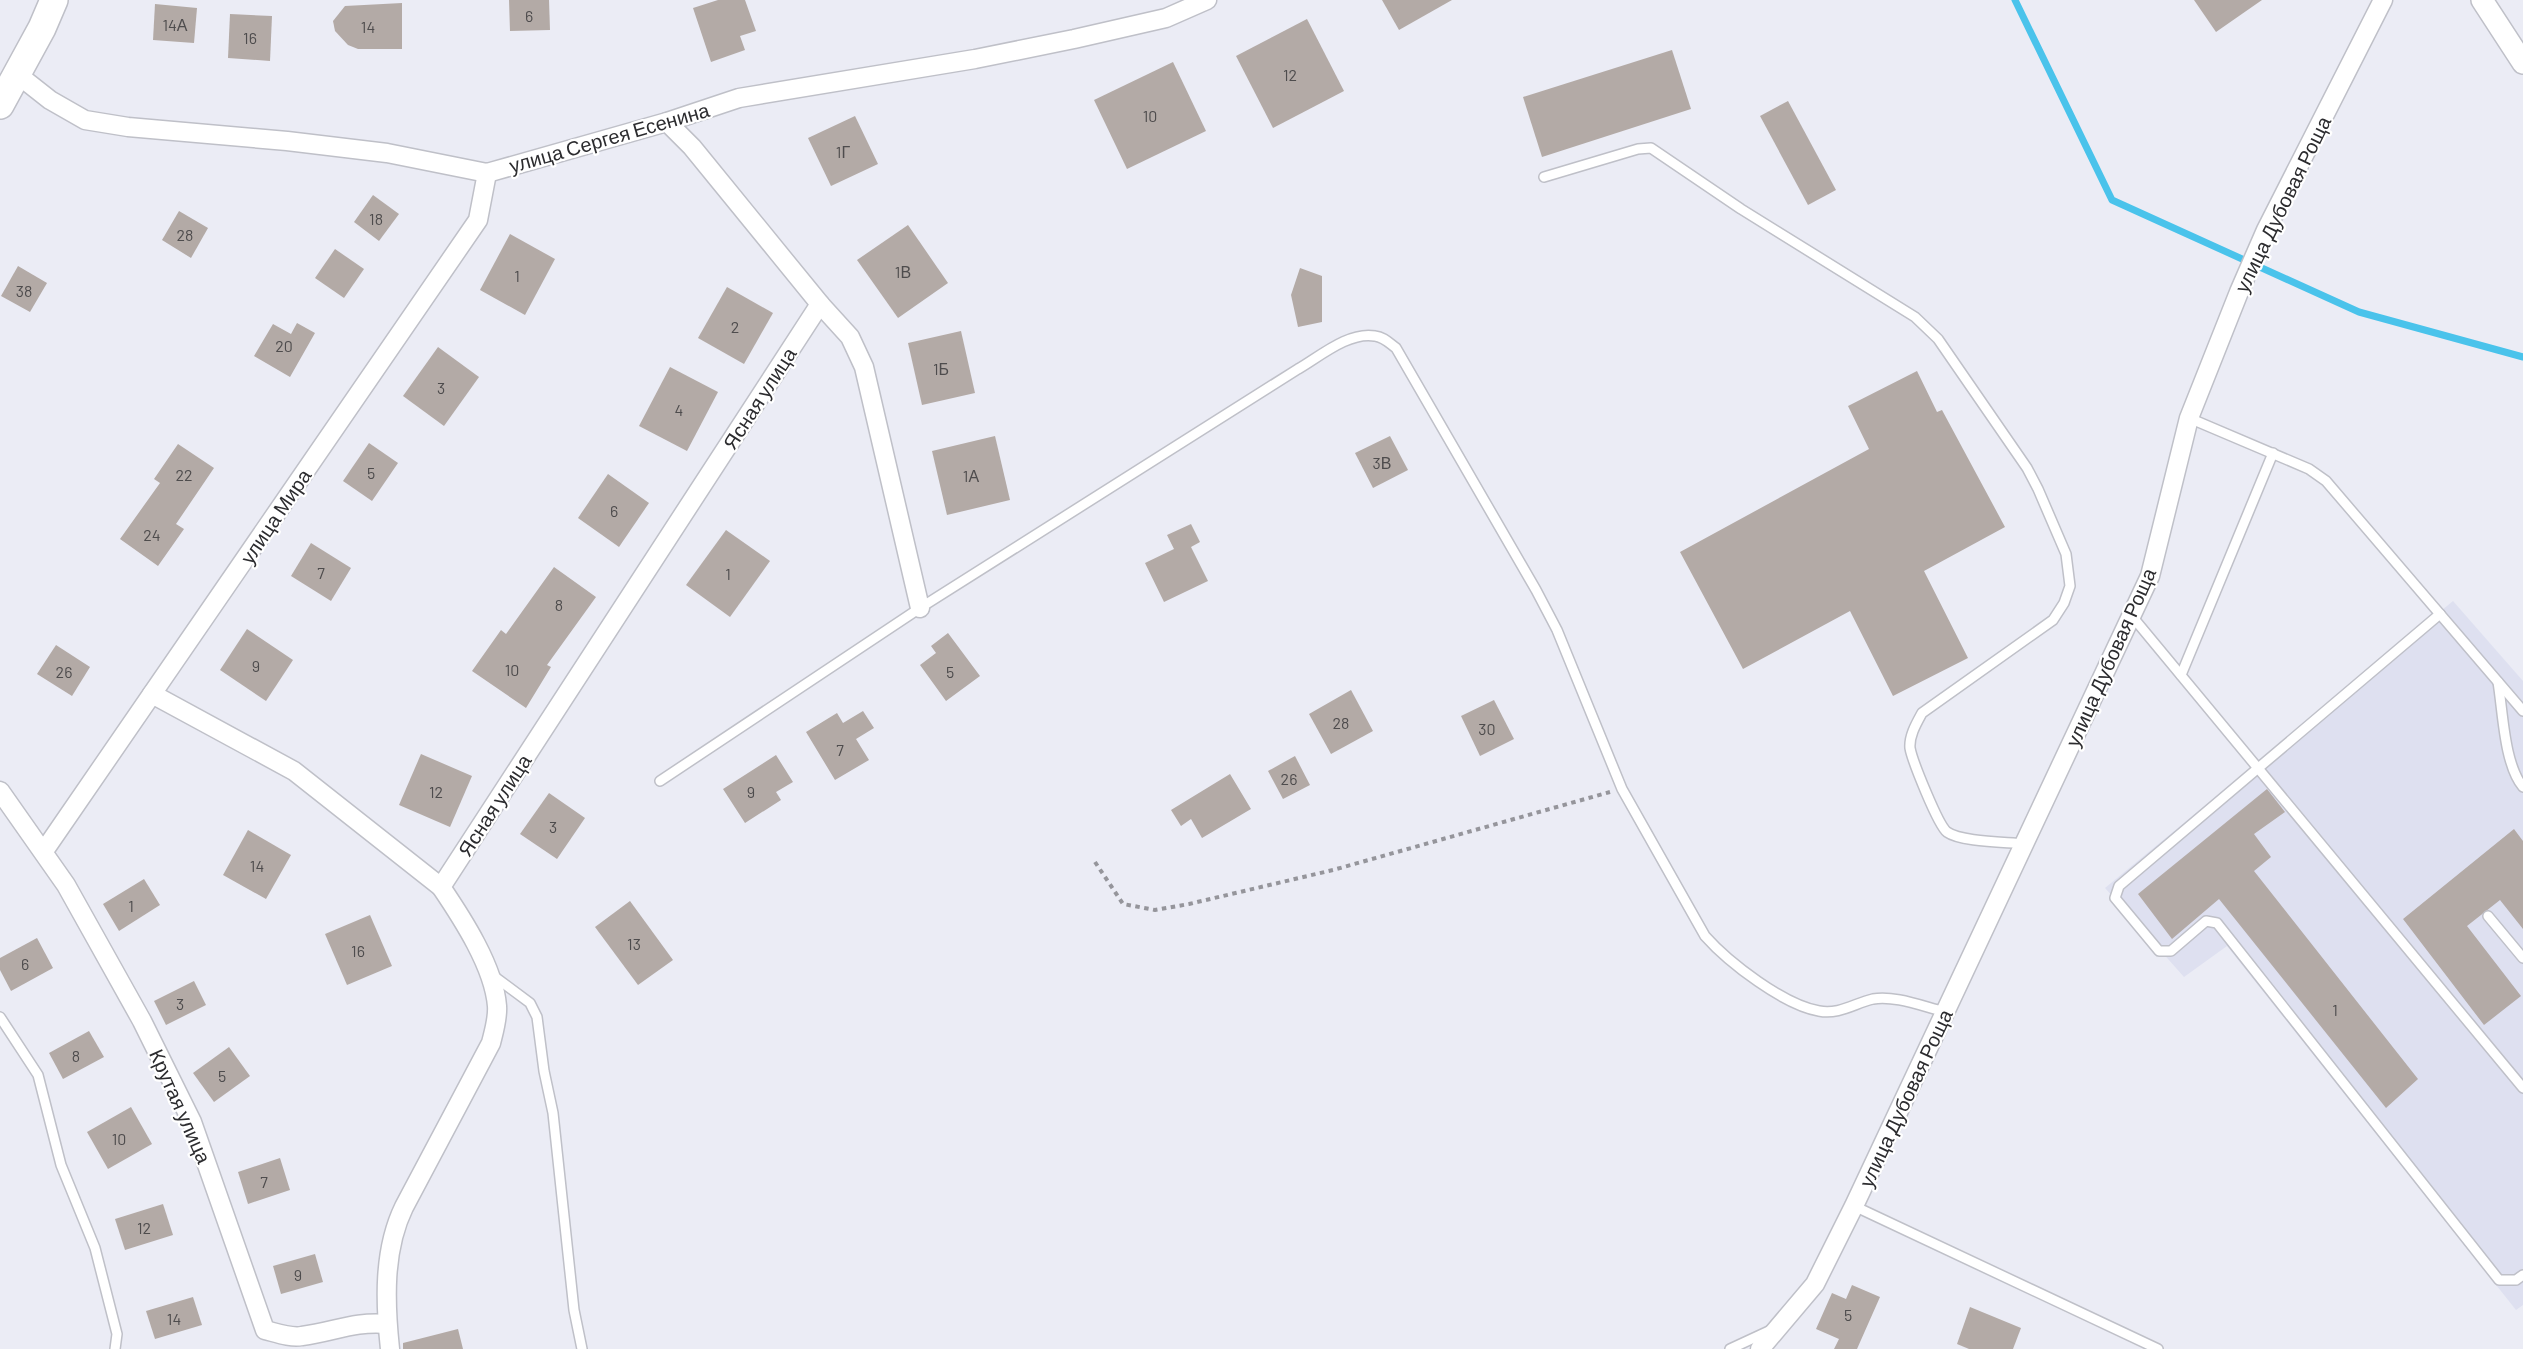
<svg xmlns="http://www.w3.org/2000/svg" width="2523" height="1349" viewBox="0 0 2523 1349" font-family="Barlow,sans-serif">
<rect width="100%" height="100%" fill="#ebecf5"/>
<polygon fill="#dee0f0" points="2453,601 2523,681 2523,1305 2516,1310 2227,946 2184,977 2105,888"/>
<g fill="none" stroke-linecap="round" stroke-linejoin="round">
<polyline stroke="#4ac3eb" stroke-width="7" points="2015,0 2112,200 2359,312 2523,357"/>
</g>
<g fill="#b3aaa6">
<polygon points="509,0 549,0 550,30 510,31"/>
<polygon points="718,0 745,0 756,31 740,36 745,50 711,62 693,8"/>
<polygon points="1382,0 1452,0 1399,30"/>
<polygon points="2194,0 2262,0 2216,32"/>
<polygon points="402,3 402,49 358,49 348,45 335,31 333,21 345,6"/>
<polygon points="155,4 197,8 194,43 153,40"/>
<polygon points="230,14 272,16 270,61 228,58"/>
<polygon points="1307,19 1344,91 1273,128 1236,56"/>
<polygon points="1672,50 1691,109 1542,157 1523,97"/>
<polygon points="1173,62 1206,131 1127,169 1094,100"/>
<polygon points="1788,101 1836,190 1808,205 1760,116"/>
<polygon points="855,116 878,164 831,186 808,138"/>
<polygon points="373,195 399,214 379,241 354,222"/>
<polygon points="179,211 208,228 191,258 162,240"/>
<polygon points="908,225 948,283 898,318 857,260"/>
<polygon points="510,234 555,259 525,315 480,290"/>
<polygon points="335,249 364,269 344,298 315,278"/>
<polygon points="18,266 47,283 30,312 1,296"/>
<polygon points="1300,268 1322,276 1322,322 1298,327 1291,295"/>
<polygon points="727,287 773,313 744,364 698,338"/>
<polygon points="297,323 315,333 290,377 254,356 273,324 291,334"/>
<polygon points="961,331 975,393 922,405 908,343"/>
<polygon points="438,347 479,377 444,426 403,396"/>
<polygon points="670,367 718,392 687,451 639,426"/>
<polygon points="1917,371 1937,412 1942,410 2005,527 1924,571 1968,658 1893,696 1850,611 1743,669 1680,552 1869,449 1848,406"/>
<polygon points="995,436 1010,500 947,515 932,451"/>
<polygon points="1390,436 1408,470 1373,488 1355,453"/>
<polygon points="369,443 398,463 372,501 343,481"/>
<polygon points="178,444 214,468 176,524 184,529 158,566 120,539 160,483 154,479"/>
<polygon points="608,474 649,503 619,547 578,518"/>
<polygon points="1191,524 1200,542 1191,547 1208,581 1164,602 1145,563 1174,549 1167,535"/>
<polygon points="726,530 770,561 730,617 686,585"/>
<polygon points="311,543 351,568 331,601 291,576"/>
<polygon points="554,567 596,597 547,665 551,667 526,708 472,671 501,630 506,634"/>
<polygon points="247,629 293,660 266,701 220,670"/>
<polygon points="948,633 980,676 946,701 920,665 936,653 931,646"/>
<polygon points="56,645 90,667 72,696 37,674"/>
<polygon points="1351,690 1373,731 1331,754 1309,714"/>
<polygon points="1494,700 1514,739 1480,756 1461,716"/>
<polygon points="863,711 874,728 856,739 869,760 835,780 806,732 837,713 843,723"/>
<polygon points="421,754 472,776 450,827 399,805"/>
<polygon points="776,755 793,782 776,792 781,800 745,823 723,789"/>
<polygon points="1295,756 1310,785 1283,799 1268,771"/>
<polygon points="1230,774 1251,809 1202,838 1191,819 1181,826 1171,810"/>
<polygon points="2267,789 2285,812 2254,834 2271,857 2254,871 2418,1079 2386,1108 2219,899 2172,939 2138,894"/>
<polygon points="549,793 585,818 557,859 520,834"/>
<polygon points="2514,829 2523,841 2523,929 2500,900 2467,926 2521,996 2484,1025 2403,919"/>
<polygon points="248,830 291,855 266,899 223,875"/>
<polygon points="144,879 160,905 119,931 103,904"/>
<polygon points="630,901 673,960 638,985 595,927"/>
<polygon points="370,915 392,966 347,985 325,934"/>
<polygon points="37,938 53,968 11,991 0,970 0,958"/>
<polygon points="194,981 206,1005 166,1025 154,1001"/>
<polygon points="89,1031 104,1057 63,1079 49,1053"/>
<polygon points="229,1047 250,1076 214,1102 193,1073"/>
<polygon points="131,1107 152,1144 108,1169 87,1132"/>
<polygon points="280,1158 290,1190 248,1204 238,1172"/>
<polygon points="163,1204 173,1235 125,1250 115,1219"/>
<polygon points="315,1254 323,1282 281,1294 273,1266"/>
<polygon points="1852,1285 1880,1297 1857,1349 1834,1349 1839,1339 1816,1329 1832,1293 1846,1299"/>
<polygon points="193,1297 202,1325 155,1339 146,1311"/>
<polygon points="1970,1307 2021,1328 2013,1349 1969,1349 1957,1344"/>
<polygon points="458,1329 463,1349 403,1349 403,1343"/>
</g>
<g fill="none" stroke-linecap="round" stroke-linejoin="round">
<g stroke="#bfc0c8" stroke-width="12">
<g id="service">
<path d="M 1544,177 L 1638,149 L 1651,148 L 1741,209 L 1915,317 L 1938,339 L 2027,468 L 2038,489 L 2066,554 L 2070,586 L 2064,603 L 2053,620 L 1922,713 C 1916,724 1909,736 1910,748 C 1912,760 1938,825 1947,832 C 1961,842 2006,842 2024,844"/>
<polyline points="2189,418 2309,469 2326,481 2523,711"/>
<polyline points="2440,614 2119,886 2115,898 2159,951 2171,951 2206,921 2217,923 2499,1280 2516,1280 2523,1275"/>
<polyline points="2131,615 2523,1088"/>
<polyline points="2181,675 2273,453"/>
<path d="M 2498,682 C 2503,712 2504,764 2523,787"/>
<path d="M 660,781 L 920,608 L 1298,369 C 1319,357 1349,331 1375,336 C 1384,337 1389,343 1396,348 L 1536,590 L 1557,630 L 1622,789 L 1705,936 C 1729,963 1784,1005 1819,1011 C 1839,1015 1855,1003 1873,999 C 1895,995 1924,1007 1946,1012"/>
<polyline points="2488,916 2523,958"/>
<polyline points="491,974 530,1003 537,1017 544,1071 553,1113 574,1310 582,1349"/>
<polyline points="0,1017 38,1075 61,1165 95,1248 117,1334 115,1349"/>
<polyline points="1854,1206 2158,1349"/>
<polyline points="1730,1349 1771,1330"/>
</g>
</g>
<g stroke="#bfc0c8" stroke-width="21">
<g id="minor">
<polyline points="17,74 50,100 85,120 128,127 287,141 387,153 487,173 667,122 739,98 975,59 1074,39 1166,18 1207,0"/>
<polyline points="820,304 850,337 864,367 920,608"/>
<polyline points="152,694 294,771 441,887"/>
<path d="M 0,791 L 66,885 L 142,1021 L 192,1122 L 265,1330 C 277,1333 290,1338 302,1336 C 334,1332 354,1321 387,1324"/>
<polyline points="44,851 478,220 487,173"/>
<path d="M 390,1349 C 385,1302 383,1250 404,1207 L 491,1043 C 494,1031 498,1018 497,1006 C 494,967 462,918 441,887 L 820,304 L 692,147 L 667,122"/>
<polyline points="1760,1349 1815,1284 1854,1206 2150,576 2189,418 2239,292 2266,230 2383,0"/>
</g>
</g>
<g stroke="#bfc0c8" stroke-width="24">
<polyline id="tertiary" points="2482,0 2523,63"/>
</g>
<g stroke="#bfc0c8" stroke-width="30">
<polyline id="primary" points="0,105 42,28 54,0"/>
</g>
<polyline stroke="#95959b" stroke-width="4" stroke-dasharray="4.5 4.5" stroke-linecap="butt" points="1095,862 1123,904 1155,910 1189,904 1333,870 1610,792"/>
<use href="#service" stroke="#fff" stroke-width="9"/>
<use href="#minor" stroke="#fff" stroke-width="18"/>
<use href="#tertiary" stroke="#fff" stroke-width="21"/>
<use href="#primary" stroke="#fff" stroke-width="27"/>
</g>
<g text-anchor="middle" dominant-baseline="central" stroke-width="4.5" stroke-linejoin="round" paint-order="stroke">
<g font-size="16" fill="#4e4c4d">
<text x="529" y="15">6</text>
<text x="175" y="24">14А</text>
<text x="368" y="26">14</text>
<text x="250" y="37">16</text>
<text x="1290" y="74">12</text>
<text x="1150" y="115">10</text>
<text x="843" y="151">1Г</text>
<text x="376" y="218">18</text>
<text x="185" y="234">28</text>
<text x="903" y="271">1В</text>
<text x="517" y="275">1</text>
<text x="24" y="290">38</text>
<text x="735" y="326">2</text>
<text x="284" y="345">20</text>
<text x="941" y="368">1Б</text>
<text x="441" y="387">3</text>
<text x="679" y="409">4</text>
<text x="1382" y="462">3В</text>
<text x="371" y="472">5</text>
<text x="184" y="474">22</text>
<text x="971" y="475">1А</text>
<text x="614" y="510">6</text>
<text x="152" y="534">24</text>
<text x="321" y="572">7</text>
<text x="728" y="573">1</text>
<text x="559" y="604">8</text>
<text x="256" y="665">9</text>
<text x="512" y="669">10</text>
<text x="64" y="671">26</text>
<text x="950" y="671">5</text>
<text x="1341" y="722">28</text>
<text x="1487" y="728">30</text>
<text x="840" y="749">7</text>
<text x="1289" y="778">26</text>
<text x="436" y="791">12</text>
<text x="751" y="791">9</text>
<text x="553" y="826">3</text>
<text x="257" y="865">14</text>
<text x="131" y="905">1</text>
<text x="634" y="943">13</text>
<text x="358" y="950">16</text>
<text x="25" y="963">6</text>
<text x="180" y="1003">3</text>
<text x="2335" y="1009">1</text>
<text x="76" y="1055">8</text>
<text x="222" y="1075">5</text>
<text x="119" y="1138">10</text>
<text x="264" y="1181">7</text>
<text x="144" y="1227">12</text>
<text x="298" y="1274">9</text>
<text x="1848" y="1314">5</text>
<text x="174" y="1318">14</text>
</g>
<g font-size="20" fill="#2c2c2f" stroke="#fff">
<text transform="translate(609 137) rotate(-16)">улица Сергея Есенина</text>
<text transform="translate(2282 204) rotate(-64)">улица Дубовая Роща</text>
<text transform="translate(759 398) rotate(-57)">Ясная улица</text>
<text transform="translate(275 516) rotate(-56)">улица Мира</text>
<text transform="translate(2110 657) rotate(-66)">улица Дубовая Роща</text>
<text transform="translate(494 805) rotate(-57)">Ясная улица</text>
<text transform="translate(1905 1098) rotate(-65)">улица Дубовая Роща</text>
<text transform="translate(181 1106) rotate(66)">Крутая улица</text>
</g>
</g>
</svg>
